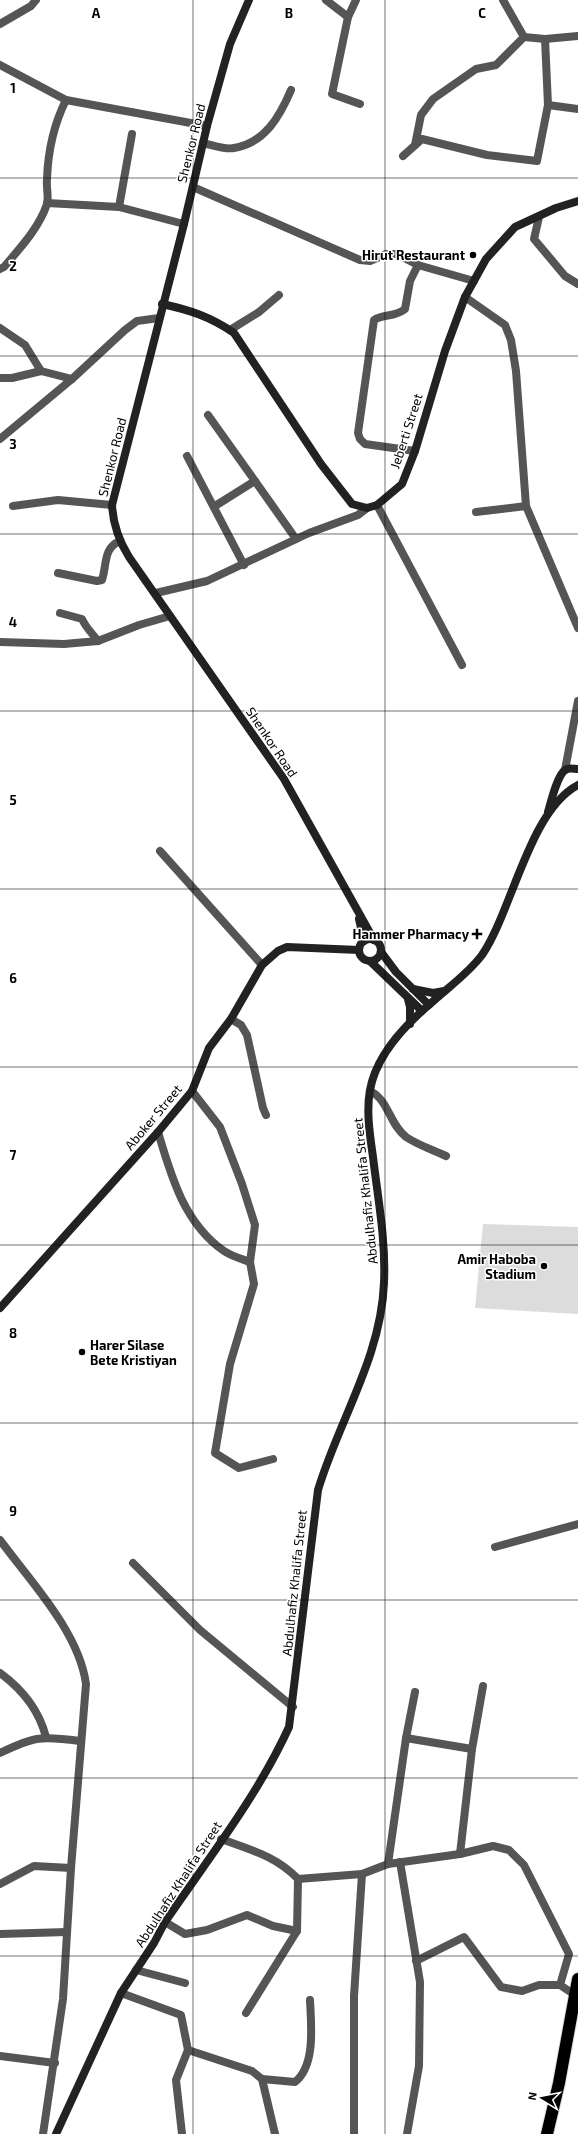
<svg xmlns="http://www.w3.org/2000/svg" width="578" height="2134" viewBox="0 0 578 2134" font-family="'Exo 2',sans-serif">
<rect width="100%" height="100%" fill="#fff"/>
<polygon fill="#dcdcdc" points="483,1224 578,1227 578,1314 475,1308"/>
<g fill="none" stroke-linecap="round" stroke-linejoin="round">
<g stroke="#dbdbdb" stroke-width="14">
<polyline id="highway" points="547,2134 559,2083 578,1979"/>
</g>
<g stroke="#555" stroke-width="8">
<polyline points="326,0 348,17"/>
<polyline points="356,0 348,17 332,94 360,104"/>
<polyline points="503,0 524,37 545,39 578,36"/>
<polyline points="0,24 31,6 36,0"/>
<polyline points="0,65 66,100 207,126"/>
<polyline points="548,105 578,109"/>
<path d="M 203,143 C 212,145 225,150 234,148 C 265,143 280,116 291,90"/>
<polyline points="415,145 421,115 433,99 476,69 496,65 524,37"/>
<polyline points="403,156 422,139 487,155 537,161 548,105 545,39"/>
<polyline points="193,187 360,260 370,261 386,254 396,254 418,265 474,281"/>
<polyline points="47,203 119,207 184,224"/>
<polyline points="119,207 132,134"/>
<polyline points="539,217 534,239 565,276 578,284"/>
<path d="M 0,269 L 4,267 C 20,248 39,228 47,204 C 49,197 46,187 47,179 C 48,151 53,126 66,100"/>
<polyline points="465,297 505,325 511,340 516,371 526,506 578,628"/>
<polyline points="0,328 25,345 41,371"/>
<polyline points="230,330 259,312 279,295"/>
<polyline points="0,378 12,378 41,371 72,379"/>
<polyline points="208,415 255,481 215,506"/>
<polyline points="0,439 72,379 125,330 137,321 159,318"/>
<path d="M 415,451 L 365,444 L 360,439 L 358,433 L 374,320 C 383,314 396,317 405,309 L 410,281 L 418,265"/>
<polyline points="187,456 244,565"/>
<polyline points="255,481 296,539"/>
<polyline points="377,505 462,665"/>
<polyline points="13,506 58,500 112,505"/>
<polyline points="476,512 526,506"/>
<path d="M 58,573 L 97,581 L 102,580 C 107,565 103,548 120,541"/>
<polyline points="156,593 207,581 309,533 358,515 367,508"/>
<path d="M 60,613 L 82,619 C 86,628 92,633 98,641"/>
<polyline points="0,642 64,644 98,641 139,625 170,616"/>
<polyline points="565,770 578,701"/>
<polyline points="160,851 262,965"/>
<polyline points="231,1019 241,1025 247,1035 263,1108 266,1115"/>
<path d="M 370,1091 C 389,1100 389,1124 406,1137 C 418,1145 433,1150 446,1156"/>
<path d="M 158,1132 C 171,1176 184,1223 224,1251 C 231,1256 242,1259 250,1262 L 255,1225 L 242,1184 L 220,1127 L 192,1091"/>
<polyline points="250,1262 254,1284 230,1364 215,1453 239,1468 273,1459"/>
<path d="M 0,1540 C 31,1582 79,1632 86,1684 L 71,1868 L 63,1999 L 43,2134"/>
<polyline points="495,1547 578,1524"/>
<polyline points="133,1563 200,1630 293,1707"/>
<path d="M 0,1673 C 22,1689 39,1710 46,1737"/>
<polyline points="406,1738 472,1749"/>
<path d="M 0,1753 C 35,1736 42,1736 80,1741"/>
<path d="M 221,1839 C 251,1850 276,1856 298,1879 L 362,1874 L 388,1864 L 460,1854 L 493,1846 L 509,1850 L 524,1865 L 569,1954 L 560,1985 L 575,1995"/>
<polyline points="460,1854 472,1749 483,1686"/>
<polyline points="400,1862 420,1982 419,2066 407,2134"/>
<polyline points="388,1864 406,1738 415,1692"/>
<polyline points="0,1884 34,1866 71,1868"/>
<polyline points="165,1922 185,1934 207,1930 247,1915 273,1926 297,1931"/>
<polyline points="0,1934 67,1932"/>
<polyline points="416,1961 464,1937 501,1987 522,1991 539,1985 560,1985"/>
<polyline points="136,1970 185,1983"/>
<polyline points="121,1993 181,2015 188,2050 252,2071 262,2079 275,2134"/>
<polyline points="246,2013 297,1931 298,1879"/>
<polyline points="0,2056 55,2063"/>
<path d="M 262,2079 L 295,2082 C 316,2065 311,2025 310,2000"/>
<polyline points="182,2134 176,2080 188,2050"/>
<polyline points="354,2134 354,1996 362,1874"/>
</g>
<g stroke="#222" stroke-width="8">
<path d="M 249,0 L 230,44 L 207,126 L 184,224 L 112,505 C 113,524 119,541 129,557 L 284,779 L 374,940"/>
<path d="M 162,304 C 190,310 211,317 234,333 L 321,464 L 352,504 L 367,508 L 377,505 L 402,484 L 415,451 L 445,351 L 465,297 L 486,259 L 515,227 L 556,208 L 578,201"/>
<path d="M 548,812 C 551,802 557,776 565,770 C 569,767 574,769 578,769"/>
<polyline points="359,919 364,941"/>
<circle cx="370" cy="950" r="11"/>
<polyline points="381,952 396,972 429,1005"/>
<polyline points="371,962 422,1011"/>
<polyline points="413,989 433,993 444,991"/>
<polyline points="408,999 410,1007 410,1024"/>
<polyline points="0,1308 158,1132 192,1091 209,1048 231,1019 262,965 278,951 287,947 359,950"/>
<path d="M 56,2134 L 121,1993 L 154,1943 L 165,1922 C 208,1859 257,1797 289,1727 L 318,1490 C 339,1420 381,1358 384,1283 C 386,1241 378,1199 373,1157 C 370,1136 366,1111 370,1090 C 376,1056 404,1026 430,1004 C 447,988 468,974 482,955 C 513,909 529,811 578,785"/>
</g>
<use href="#highway" stroke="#000" stroke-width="12"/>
</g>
<path fill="none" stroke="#000" stroke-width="1" stroke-opacity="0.55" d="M 193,0 L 193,2134M 385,0 L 385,2134M 0,178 L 578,178M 0,356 L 578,356M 0,534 L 578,534M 0,711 L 578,711M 0,889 L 578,889M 0,1067 L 578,1067M 0,1245 L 578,1245M 0,1423 L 578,1423M 0,1600 L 578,1600M 0,1778 L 578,1778M 0,1956 L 578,1956"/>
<g fill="#000" stroke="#fff" stroke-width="1.5">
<circle cx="473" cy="255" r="4"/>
<path d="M475 928h4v4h4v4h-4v4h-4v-4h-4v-4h4z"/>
<circle cx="544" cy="1266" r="4"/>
<circle cx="82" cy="1352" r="4"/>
</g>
<g text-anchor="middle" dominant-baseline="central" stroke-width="3" stroke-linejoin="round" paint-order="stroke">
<g font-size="13" fill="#000" stroke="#fff">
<text transform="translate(191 143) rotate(-76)">Shenkor Road</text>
<text transform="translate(406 431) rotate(-72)">Jeberti Street</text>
<text transform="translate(112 457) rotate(-76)">Shenkor Road</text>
<text transform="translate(272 742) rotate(56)">Shenkor Road</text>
<text transform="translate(153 1117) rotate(-50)">Aboker Street</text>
<text transform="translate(365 1191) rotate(-96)">Abdulhafiz Khalifa Street</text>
<text transform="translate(294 1583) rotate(-84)">Abdulhafiz Khalifa Street</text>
<text transform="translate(178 1884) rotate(-57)">Abdulhafiz Khalifa Street</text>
</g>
<g font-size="13" font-weight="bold" fill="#000" stroke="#fff" text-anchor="end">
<text x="465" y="255">Hirut Restaurant</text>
<text x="469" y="934">Hammer Pharmacy</text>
<text x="536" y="1259">Amir Haboba<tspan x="536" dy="15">Stadium</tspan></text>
<text x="90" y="1345" text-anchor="start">Harer Silase<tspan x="90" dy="15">Bete Kristiyan</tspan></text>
</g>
</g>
<g font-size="13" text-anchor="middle" font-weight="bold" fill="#000" stroke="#fff" stroke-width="3" stroke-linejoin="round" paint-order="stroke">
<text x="96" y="18">A</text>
<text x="289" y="18">B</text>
<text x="482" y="18">C</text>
<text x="13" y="93">1</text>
<text x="13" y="271">2</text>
<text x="13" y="449">3</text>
<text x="13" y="627">4</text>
<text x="13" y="805">5</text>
<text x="13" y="983">6</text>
<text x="13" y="1160">7</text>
<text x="13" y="1338">8</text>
<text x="13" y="1516">9</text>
</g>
<g transform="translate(542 2098) rotate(280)" stroke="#ffffff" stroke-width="3" paint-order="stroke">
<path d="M0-3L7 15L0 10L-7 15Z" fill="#000000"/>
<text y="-6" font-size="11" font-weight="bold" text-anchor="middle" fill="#000000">N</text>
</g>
</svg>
